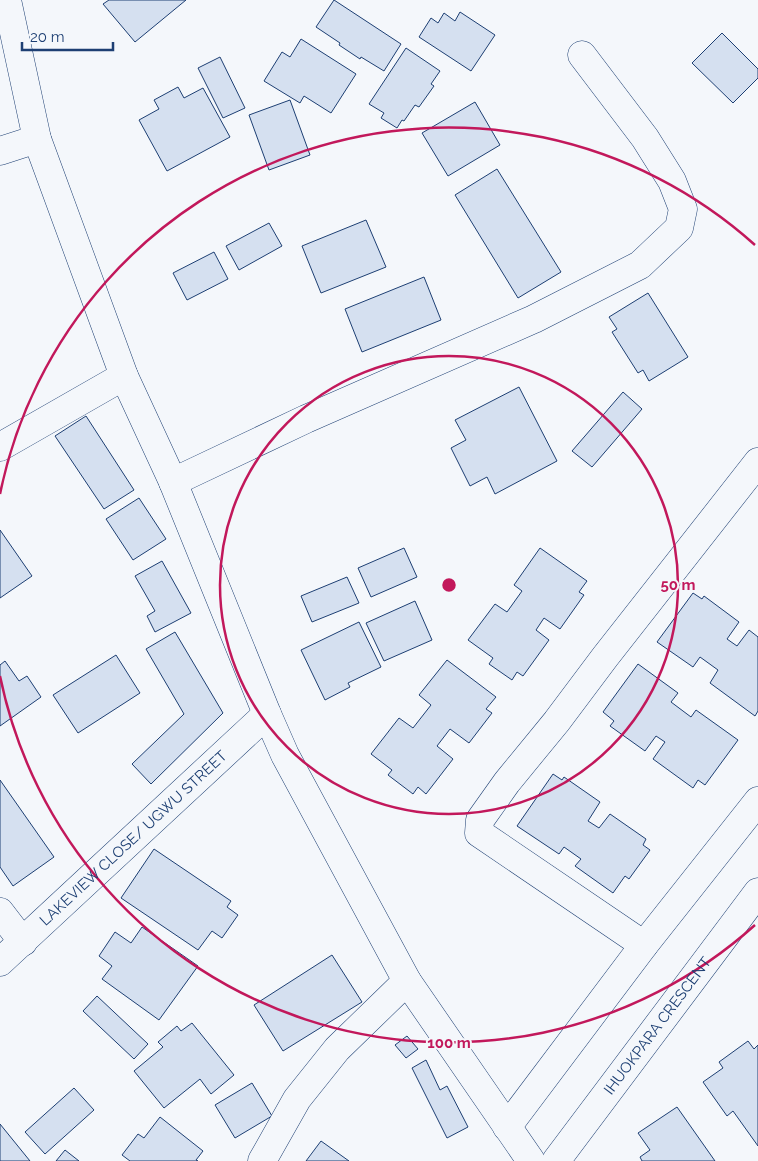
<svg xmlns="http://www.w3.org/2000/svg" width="758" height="1161" viewBox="0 0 758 1161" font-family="Raleway,sans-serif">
<rect width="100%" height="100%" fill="#f4f7fb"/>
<g fill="#d5e0f0" stroke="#1d3f73">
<polygon points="109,0 186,0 135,42 103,4"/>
<polygon points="334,0 401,44 384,71 361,57 360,59 339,45 340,43 316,27"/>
<polygon points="460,12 495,35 471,71 419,37 431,18 438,23 444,13 455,21"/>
<polygon points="722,33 758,69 758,78 733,103 692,63"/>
<polygon points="301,39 356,74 331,113 304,96 300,103 264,81 282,52 290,57"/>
<polygon points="406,48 440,71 431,84 434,86 419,107 415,105 404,121 402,120 397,128 381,118 384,113 369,104"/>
<polygon points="220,57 245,108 223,118 198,68"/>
<polygon points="178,87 184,98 203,88 230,137 167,171 139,120 159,109 154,100"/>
<polygon points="290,100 310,155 269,170 249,115"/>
<polygon points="475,102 500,145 448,176 422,133"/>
<polygon points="497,169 561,272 518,298 455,195"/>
<polygon points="366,220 386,267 321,293 302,246"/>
<polygon points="269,223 282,246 239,270 226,246"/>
<polygon points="214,252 228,279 187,300 173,273"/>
<polygon points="424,277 441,320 362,352 345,309"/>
<polygon points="648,293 688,357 649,381 643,370 638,373 612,332 617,329 609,317"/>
<polygon points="519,387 557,461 495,494 487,477 470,486 451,448 466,440 455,420"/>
<polygon points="623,392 642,409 592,467 572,451"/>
<polygon points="86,416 134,490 104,509 55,436"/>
<polygon points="139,498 166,539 133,560 106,519"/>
<polygon points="0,530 32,576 0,598"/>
<polygon points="404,548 417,577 371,597 358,568"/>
<polygon points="540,548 587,581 579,592 584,595 560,629 544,618 536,630 549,640 523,676 517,672 512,680 489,664 493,658 468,640 495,604 507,612 522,591 514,585"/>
<polygon points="162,561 191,613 155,632 147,616 155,611 135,576"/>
<polygon points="347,577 359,603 312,622 301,596"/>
<polygon points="693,593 702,599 704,596 739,622 727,639 737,646 749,630 758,637 758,711 755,716 710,683 718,670 700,657 693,667 657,642"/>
<polygon points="415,601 432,640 384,661 366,623"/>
<polygon points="359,622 381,667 348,683 350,687 325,700 301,650"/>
<polygon points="175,632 223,713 151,784 132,764 184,714 146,649"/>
<polygon points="116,655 140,693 78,733 53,695"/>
<polygon points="447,660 496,697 486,709 492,713 469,743 450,729 437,746 453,759 426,794 418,787 413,794 388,775 392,770 371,754 399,718 413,728 431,705 419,695"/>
<polygon points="5,661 19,681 27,676 41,697 0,726 0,665"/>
<polygon points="638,664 678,693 671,702 691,717 696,710 738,740 705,785 698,780 693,788 653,759 665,742 656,736 645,751 610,726 614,721 603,712"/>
<polygon points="553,774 562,780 564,777 600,802 588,821 599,828 610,814 646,839 643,845 650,850 629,879 625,876 613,893 575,866 581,859 564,847 559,854 517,826"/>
<polygon points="0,780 54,857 13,886 0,867"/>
<polygon points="154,849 231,901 227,907 238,915 222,938 212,931 198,950 121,898"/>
<polygon points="142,927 198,966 159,1020 102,979 112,966 99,956 115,932 131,943"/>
<polygon points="332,955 362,1002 283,1051 254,1005"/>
<polygon points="97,996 148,1044 134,1059 83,1011"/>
<polygon points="192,1023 234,1075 211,1094 200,1079 164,1108 134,1071 163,1047 158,1042 177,1026 181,1031"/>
<polygon points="407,1036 418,1049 406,1058 395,1045"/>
<polygon points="748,1041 754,1049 758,1045 758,1146 733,1111 727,1116 703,1082 723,1068 719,1062"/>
<polygon points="426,1060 440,1090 447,1086 468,1127 447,1138 412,1068"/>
<polygon points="252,1083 272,1116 235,1138 215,1105"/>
<polygon points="74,1088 94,1110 45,1154 25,1132"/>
<polygon points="677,1107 715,1161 642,1161 640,1157 650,1150 638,1133"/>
<polygon points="160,1117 203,1151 196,1160 198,1161 130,1161 122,1155 138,1134 144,1138"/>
<polygon points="0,1124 30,1161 0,1161"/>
<polygon points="321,1141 349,1161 306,1161"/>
<polygon points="65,1150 79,1161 56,1161"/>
</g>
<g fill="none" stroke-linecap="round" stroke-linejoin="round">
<g stroke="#1d3f73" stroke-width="29">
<g id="minor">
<polyline points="0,151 37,139"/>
<polyline points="0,447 124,376"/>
<polyline points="173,482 306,419 534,319 640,265 679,228 683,209 672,181 645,138 582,55"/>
<polyline points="0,912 23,942"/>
<polyline points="644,945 479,833 480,820 507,782 557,721 605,657 758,462"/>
<path id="s1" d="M 0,962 L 267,714"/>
<polyline points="507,1127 644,945 758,801"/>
<polyline points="262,1161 297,1099 337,1049 407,981"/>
<path id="s2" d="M 556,1161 L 758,892"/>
</g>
</g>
<g stroke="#1d3f73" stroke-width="29">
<polyline id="tertiary" points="7,0 37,139 124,376 173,482 267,714 285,755 407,981 531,1161"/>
</g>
<use href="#minor" stroke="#f4f7fb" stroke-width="28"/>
<use href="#tertiary" stroke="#f4f7fb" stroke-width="28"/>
</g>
<g fill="none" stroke="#c2185b" stroke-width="2.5">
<circle cx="449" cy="585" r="229"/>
<path d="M755 925A458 458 0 0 1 0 676M0 494A458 458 0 0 1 755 245"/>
</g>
<g text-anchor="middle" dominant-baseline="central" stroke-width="4" stroke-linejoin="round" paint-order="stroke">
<g font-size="15" fill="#1d3f73" stroke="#f4f7fb">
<text stroke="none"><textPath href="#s1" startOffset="182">LAKEVIEW CLOSE/ UGWU STREET</textPath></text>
<text stroke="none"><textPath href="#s2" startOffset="169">IHUOKPARA CRESCENT</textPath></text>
</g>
</g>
<circle cx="449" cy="585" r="8" fill="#c2185b" stroke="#f4f7fb" stroke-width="2.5"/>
<g font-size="15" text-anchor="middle" font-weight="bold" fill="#c2185b" stroke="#f4f7fb" stroke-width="4" stroke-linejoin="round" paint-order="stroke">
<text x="678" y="590">50 m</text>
<text x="449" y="1048">100 m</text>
</g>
<path d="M22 42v8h91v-8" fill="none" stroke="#1d3f73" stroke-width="2.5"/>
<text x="30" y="42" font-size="15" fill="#1d3f73" stroke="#f4f7fb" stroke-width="4" paint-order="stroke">20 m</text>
</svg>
